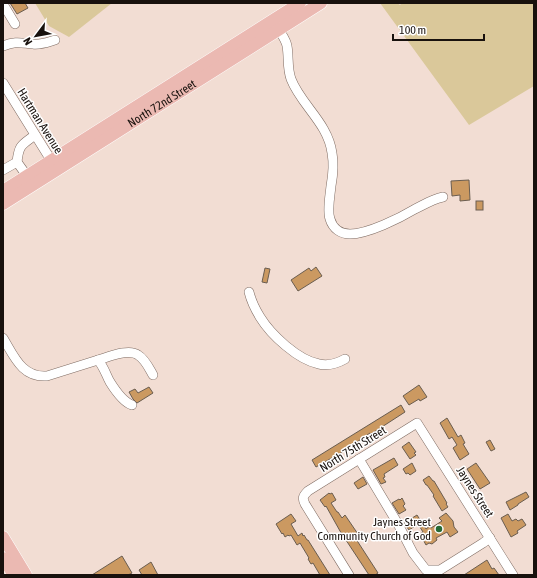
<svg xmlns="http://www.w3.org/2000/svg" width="537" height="578" viewBox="0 0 537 578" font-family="'Asap Condensed',sans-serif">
<rect width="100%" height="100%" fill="#f2ddd3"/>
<g fill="#dac89a">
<polygon points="35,3 112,3 69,37 49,26"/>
<polygon points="380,3 397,3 400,5 402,3 534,3 534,86 469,125"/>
</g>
<g fill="#cb9961" stroke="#6a5d50">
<polygon points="10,3 25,3 28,8 17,14"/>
<polygon points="469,180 470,200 460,201 460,195 452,196 451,181"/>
<rect x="476" y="201" width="7" height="9"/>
<polygon points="316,267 322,276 298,291 291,280 309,268 311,271"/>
<polygon points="265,268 270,269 267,283 262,282"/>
<polygon points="419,385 427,397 420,401 419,399 409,405 403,396"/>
<polygon points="149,387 153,393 137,403 133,399 129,392 135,389 138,393"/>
<polygon points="401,405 405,412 371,434 370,433 344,451 316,467 312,460"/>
<polygon points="447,418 458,437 461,435 465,443 463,444 469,454 460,460 453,448 457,445 452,437 449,439 440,423"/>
<polygon points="490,440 495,449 491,451 486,442"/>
<polygon points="409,442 416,452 414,453 416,455 410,459 402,447"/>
<polygon points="394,458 398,465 384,474 385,477 383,478 386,482 381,484 373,470"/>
<polygon points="412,463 416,471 410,475 408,473 406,474 403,469"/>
<polygon points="476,463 490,483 480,489 467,469"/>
<polygon points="429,476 433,481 434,481 447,503 446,504 448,507 442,511 433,496 434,495 427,485 426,485 423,480"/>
<polygon points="363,477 367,484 358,489 354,483"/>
<polygon points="526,492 529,497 518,504 518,505 510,510 506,502"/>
<polygon points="329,493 330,494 332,493 336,500 331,503 337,512 338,512 342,518 345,515 360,537 356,539 378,573 375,575 369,575 340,531 326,506 325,507 320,500"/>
<polygon points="402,498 405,504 403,506 406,510 399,514 392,503 399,499 400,500"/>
<polygon points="446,513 453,521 454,527 458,532 450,537 447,532 436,538 437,540 432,544 429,543 426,545 420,534 423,532 418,524 409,530 404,523 417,515 426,529 430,526 431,528 442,521 439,518"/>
<polygon points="291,514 296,521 291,524 298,536 302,533 303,536 304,535 307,540 308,540 330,575 320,575 313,563 311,564 308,559 309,558 300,543 297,545 291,535 289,536 288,535 285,537 283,533 282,534 276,524"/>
<polygon points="508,514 512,521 516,519 518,521 522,519 526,525 517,531 518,533 511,537 501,518"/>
<polygon points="122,556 132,573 128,575 92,575"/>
<polygon points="487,560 492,569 494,568 499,575 464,575"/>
<polygon points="151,562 158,575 142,575 139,570"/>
</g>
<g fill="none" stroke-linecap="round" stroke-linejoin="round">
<g stroke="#806d64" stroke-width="10">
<g id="minor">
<polyline points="3,4 15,24"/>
<path d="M 279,30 C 282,35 286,40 287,46 C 289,57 287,68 291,79 C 301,105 328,123 332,153 C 334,164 333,175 331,186 C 330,196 327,211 330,219 C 333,229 341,234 350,234 C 368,234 400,218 415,209 C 425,204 433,199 443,197"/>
<path d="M 3,46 C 16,41 20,43 33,44 C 41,45 48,42 55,40"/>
<polyline points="3,83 54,165"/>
<polyline points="17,162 27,176"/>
<path d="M 3,170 L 17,162 C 19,144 22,145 35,135"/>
<path d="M 249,292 C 251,300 255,309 260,317 C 271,335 298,360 319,364 C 328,366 338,363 345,359"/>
<path d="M 3,338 C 14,356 22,378 47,376 L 98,360"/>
<path d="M 132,405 C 123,402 115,390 110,382 C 106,375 104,367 98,360 C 108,357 129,348 138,355 C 145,359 149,368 153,375"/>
<polyline points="359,459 398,524 413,553 426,570 440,570 483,543 490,538"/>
<path d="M 349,575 L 305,504 C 302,498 303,496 308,491 L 417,423 L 513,575"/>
</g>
</g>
<g stroke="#fff" stroke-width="13">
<g id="major">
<polyline points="3,191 300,3"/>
<path id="s1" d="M 3,204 L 321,3"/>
<polyline points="3,537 26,575"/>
<polyline points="3,558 14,575"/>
</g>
</g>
<use href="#minor" stroke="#fff" stroke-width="9"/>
<use href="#major" stroke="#ebb9b2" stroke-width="12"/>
</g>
<circle fill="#276a35" stroke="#fff" stroke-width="1.5" cx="439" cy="529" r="4"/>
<g text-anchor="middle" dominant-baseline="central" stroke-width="3" stroke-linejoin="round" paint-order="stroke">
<g font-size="12" fill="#18110d" stroke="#fff">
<text stroke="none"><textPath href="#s1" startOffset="188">North 72nd Street</textPath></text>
<text transform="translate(40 121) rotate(58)">Hartman Avenue</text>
<text transform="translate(353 449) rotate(-32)">North 75th Street</text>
<text transform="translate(475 492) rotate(57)">Jaynes Street</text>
</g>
<g font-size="12" fill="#18110d" stroke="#fff" text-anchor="end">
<text x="431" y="522">Jaynes Street<tspan x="431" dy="14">Community Church of God</tspan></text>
</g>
</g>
<rect width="537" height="578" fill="none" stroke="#18110d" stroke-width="8"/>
<g transform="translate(36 36) rotate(238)" stroke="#ffffff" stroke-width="3" paint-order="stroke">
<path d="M0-3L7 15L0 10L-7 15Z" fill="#18110d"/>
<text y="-6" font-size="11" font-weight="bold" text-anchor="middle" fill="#18110d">N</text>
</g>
<path d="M393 34v6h91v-6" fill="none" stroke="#18110d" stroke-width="2"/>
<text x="399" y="34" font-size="12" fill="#18110d" stroke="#ffffff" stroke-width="3" paint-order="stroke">100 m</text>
</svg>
